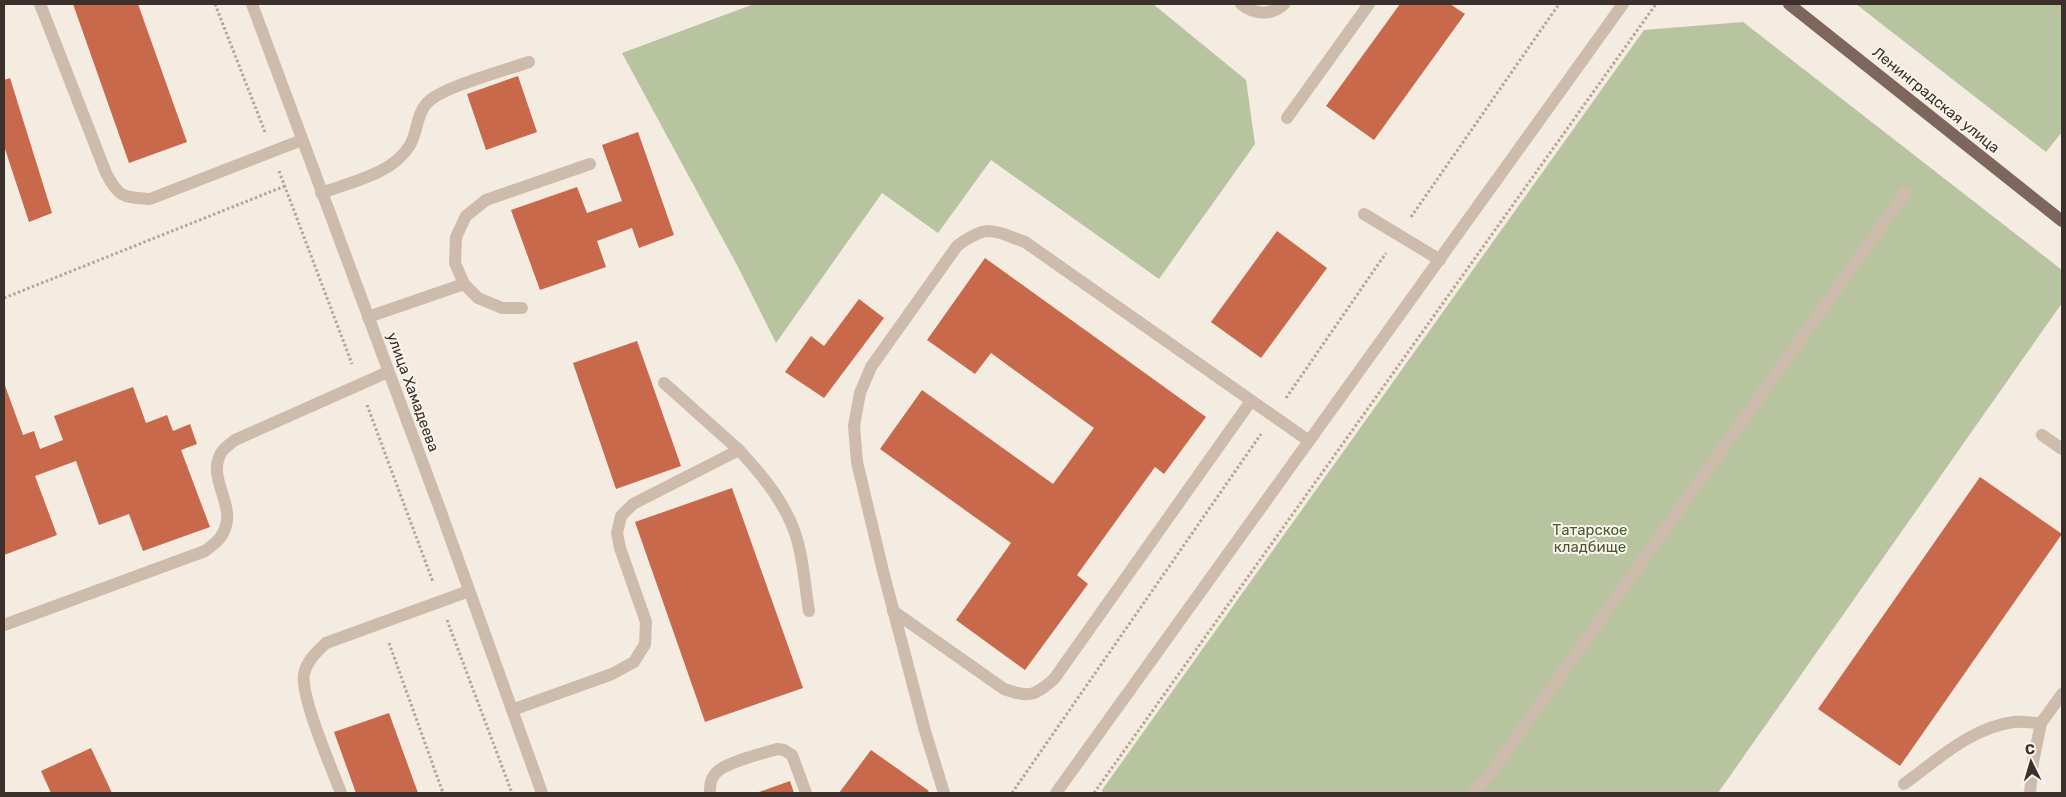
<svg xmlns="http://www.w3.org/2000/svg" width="2066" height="797" viewBox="0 0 2066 797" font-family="Rubik,sans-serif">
<rect width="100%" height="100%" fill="#f4ebe1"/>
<g fill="#b8c4a0">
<polygon points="754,4 1153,4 1246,80 1255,144 1159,279 991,160 938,233 882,193 776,343 738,267 622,53"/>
<polygon points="1856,4 2062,4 2062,132 2046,152"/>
<polygon points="1743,22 2062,270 2062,303 1718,793 1102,793 1102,790 1644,30"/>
</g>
<g fill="#c8694b">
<polygon points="73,4 138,4 187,142 129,163"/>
<polygon points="1400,4 1450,4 1465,14 1374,140 1326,106"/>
<polygon points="518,76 537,132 486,150 467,94"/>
<polygon points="10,78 52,213 29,222 4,146 4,80"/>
<polygon points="638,132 674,235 639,248 632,228 597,241 606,267 540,290 511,210 577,187 587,213 622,201 602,145"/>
<polygon points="1277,231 1327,268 1261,358 1211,322"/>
<polygon points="985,258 1206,417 1164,474 1155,467 1077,575 1088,584 1025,670 956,620 1011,543 880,449 922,390 1053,484 1094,428 991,353 975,374 927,340"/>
<polygon points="859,299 884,318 824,398 785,372 811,336 824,346"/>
<polygon points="637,341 681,466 616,489 573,363"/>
<polygon points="4,383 23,435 34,431 40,449 63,440 54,416 133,387 146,423 167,415 173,431 190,424 197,444 181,450 210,527 143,551 129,514 99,525 76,461 35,476 57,535 4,555"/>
<polygon points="1980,477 2062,534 1900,766 1818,709"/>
<polygon points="732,488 803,688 705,722 635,522"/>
<polygon points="389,713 418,793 356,793 334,732"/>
<polygon points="91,748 112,793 51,793 41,771"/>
<polygon points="871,750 929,791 927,793 839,793"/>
<polygon points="790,781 794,793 756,793"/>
</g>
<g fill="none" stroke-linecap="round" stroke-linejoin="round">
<g stroke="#b9a596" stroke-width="3" stroke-dasharray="2.5 2.5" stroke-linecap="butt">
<polyline points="215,4 265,132"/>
<polyline points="279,171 352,364"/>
<polyline points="1411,217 1559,4"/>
<polyline points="4,298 285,186"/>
<polyline points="1286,398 1386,253"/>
<polyline points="367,405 433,582"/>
<polyline points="447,620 512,793"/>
<polyline points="389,643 443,793"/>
<polyline points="1012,793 1261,434"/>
<polyline points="1094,793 1656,4"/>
</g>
<g stroke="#cdbbac" stroke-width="12">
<path d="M 40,4 L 106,173 C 119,198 123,197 150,199 L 302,140"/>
<polyline points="252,4 441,512 542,793"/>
<path d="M 1241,4 C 1255,15 1271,16 1284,4"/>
<polyline points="1287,118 1369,4"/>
<path d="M 321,193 C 351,182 393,174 410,145 C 418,131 416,115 427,103 C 442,87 506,70 529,62"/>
<polyline points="1364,214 1440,260"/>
<polyline points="522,308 502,308 478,298 464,284 455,263 456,237 466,216 486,200 590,164"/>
<polyline points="368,317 464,284"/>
<polyline points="664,383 739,450"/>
<polyline points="2042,435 2062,449"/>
<path d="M 893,611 L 1004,689 C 1030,698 1034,696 1054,679 L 1251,401"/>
<path d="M 4,625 L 205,551 C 210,547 216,543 220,538 C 242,508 205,481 221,453 C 224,448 230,444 235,440 L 388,372"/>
<path d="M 512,710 L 612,674 L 634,662 L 645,644 L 646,622 L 620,548 L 617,533 L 621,516 L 633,504 L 739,450 C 763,476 789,507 798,543 C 804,565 805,588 809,611"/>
<path d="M 1904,784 C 1937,760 1972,727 2014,722 C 2023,721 2032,723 2041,723"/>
<path d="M 341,793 C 332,769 300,696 304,674 C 307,660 317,652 326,643 L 469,591"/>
<path d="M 710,793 C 710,786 710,780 715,774 C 724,762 762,754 777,749 L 784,750 L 792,755 L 806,793"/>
<path d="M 944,793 L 925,731 L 883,571 L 857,462 L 854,426 L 860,393 L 871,367 L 957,246 C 987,224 992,230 1025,242 L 1309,441"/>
<polyline points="1056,793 1623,4"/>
<polyline points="1473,793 1488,777 1905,193"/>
<polyline points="2030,793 2033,762 2041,723 2062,694"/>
</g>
<polyline stroke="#7d675c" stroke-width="12" points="1789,4 2062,221"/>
</g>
<g text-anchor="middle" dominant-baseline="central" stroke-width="4" stroke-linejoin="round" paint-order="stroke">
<g font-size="15" fill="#3b302b" stroke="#fbf5ee">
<text transform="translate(1936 100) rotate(39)">Ленинградская улица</text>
<text transform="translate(413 392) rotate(70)">улица Хамадеева</text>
</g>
<g font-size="15" fill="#4a5a2e" stroke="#fbf5ee">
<text x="1590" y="530">Татарское<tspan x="1590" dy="17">кладбище</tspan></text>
</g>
</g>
<rect width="2066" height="797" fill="none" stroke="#3b302b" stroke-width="10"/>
<g transform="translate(2031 762) rotate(355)" stroke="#fbf5ee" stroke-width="4" paint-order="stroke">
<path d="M0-4L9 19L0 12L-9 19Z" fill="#3b302b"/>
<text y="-8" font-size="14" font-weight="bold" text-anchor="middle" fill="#3b302b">С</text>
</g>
</svg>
